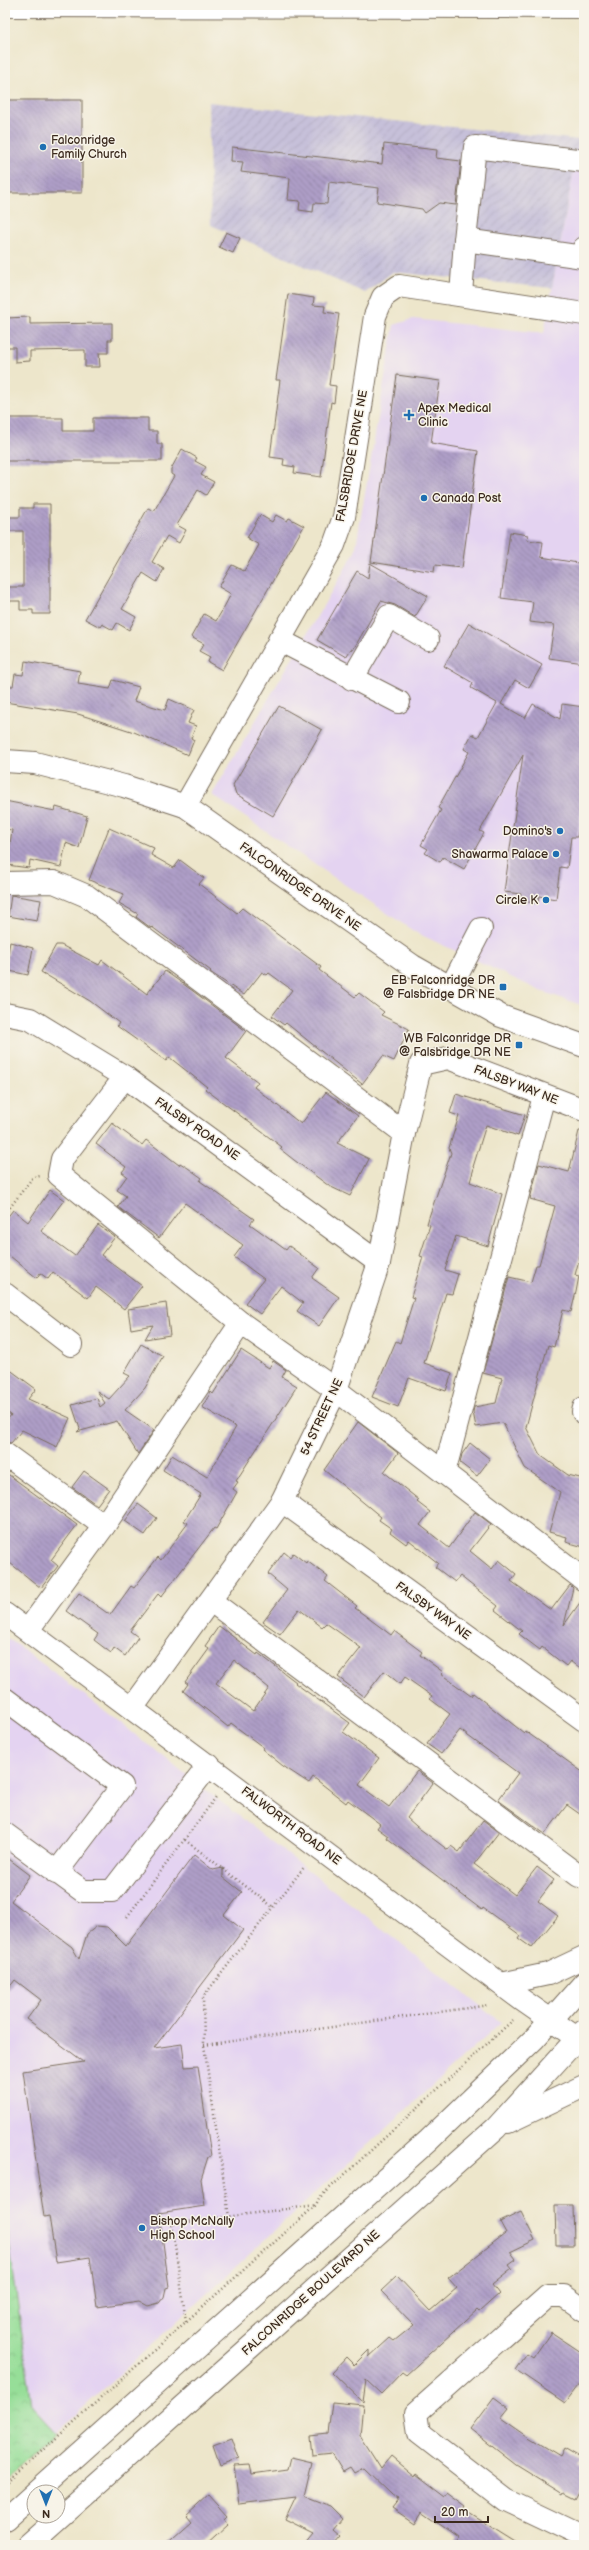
<svg xmlns="http://www.w3.org/2000/svg" width="589" height="2550" viewBox="0 0 589 2550" font-family="'Balsamiq Sans',sans-serif">
<defs>
<pattern id="industrial-furrows" width="10" height="10" patternUnits="userSpaceOnUse"><rect width="10" height="10" fill="#c6c0d9"/><path d="M-1 1l2-2M0 10L10 0M9 11l2-2" fill="none" stroke="#aba5ba"/></pattern>
<pattern id="park-crowns" width="20" height="18" patternUnits="userSpaceOnUse"><rect width="20" height="18" fill="#96de98"/><path d="M2 6a3 3 0 1 1 6 0M12 15a3 3 0 1 1 6 0" fill="none" stroke="#82bf83"/></pattern>
<pattern id="building-back-hatch" width="6" height="6" patternUnits="userSpaceOnUse"><rect width="6" height="6" fill="#ae9ec7"/><path d="M-1 5l2 2M0 0l6 6M5-1l2 2" fill="none" stroke="#8f81a1"/></pattern>
</defs>
<rect width="100%" height="100%" fill="#f7f3e8"/>
<filter id="ink" filterUnits="userSpaceOnUse"><feTurbulence type="fractalNoise" baseFrequency=".025" numOctaves="2"/><feDisplacementMap in="SourceGraphic" scale="8" xChannelSelector="R" yChannelSelector="G"/><feConvolveMatrix kernelMatrix="1 2 1 2 8 2 1 2 1" color-interpolation-filters="sRGB"/></filter>
<filter id="wash" filterUnits="userSpaceOnUse"><feTurbulence type="fractalNoise" baseFrequency=".012" numOctaves="4" result="noise"/><feDisplacementMap in="SourceGraphic" scale="16" xChannelSelector="R" yChannelSelector="G"/><feGaussianBlur stdDeviation="0.9" result="paint"/><feColorMatrix in="noise" values="0 0 0 0 0 0 0 0 0 0 0 0 0 0 0 0 0 1.4 0 .05"/><feComposite in="paint" operator="in"/></filter>
<g filter="url(#wash)">
<rect width="100%" height="100%" fill="#ede6cb"/>
<g fill="#e4d3f1">
<polygon points="579,140 584,141 584,1006 541,991 415,932 212,795 355,552 394,325 413,319 544,333"/>
<polygon points="5,1636 99,1706 501,2022 5,2480"/>
</g>
<polygon fill="url(#industrial-furrows)" points="208,102 579,140 552,288 393,272 365,293 211,225"/>
<polygon fill="url(#park-crowns)" stroke="#68845b" points="5,2213 32,2406 57,2433 5,2480"/>
<g id="blocks">
<g fill="url(#building-back-hatch)" fill-rule="evenodd">
<rect x="5" y="100" width="77" height="93"/>
<polygon points="384,144 437,150 436,158 461,161 456,205 439,203 425,213 422,209 377,202 379,188 329,182 327,204 314,203 313,212 299,210 300,201 288,200 290,178 241,172 243,162 231,161 232,147 382,164"/>
<polygon points="226,232 240,238 233,253 219,247"/>
<polygon points="288,294 314,298 313,305 325,306 324,312 339,314 329,385 336,386 334,403 331,402 321,477 294,473 295,467 283,465 284,459 270,457 280,380 276,380"/>
<polygon points="30,317 30,324 112,323 112,340 108,340 108,353 99,353 100,367 85,367 85,350 30,351 30,361 15,362 15,347 7,347 5,318"/>
<polygon points="397,375 440,381 431,443 478,451 462,568 435,565 434,572 371,562"/>
<polygon points="7,418 63,418 63,431 93,431 93,418 148,418 148,431 157,431 157,444 162,444 162,461 5,461"/>
<polygon points="182,449 197,458 195,461 206,467 201,475 214,482 206,495 198,490 177,525 186,530 179,543 167,536 152,562 164,569 157,582 143,573 122,609 136,617 129,630 117,623 113,630 102,624 100,627 85,619 148,508 154,511 174,476 171,474 171,469"/>
<polygon points="33,504 50,504 50,614 33,614 33,610 20,610 20,601 6,601 6,587 23,587 23,531 6,531 6,517 20,517 20,508 33,508"/>
<polygon points="260,515 272,522 276,515 287,521 289,518 304,526 222,670 208,662 210,657 199,651 204,644 191,637 204,614 216,621 223,609 231,594 219,587 232,565 244,571 259,545 247,538"/>
<polygon points="510,532 528,535 527,540 543,542 541,557 584,564 584,663 549,658 554,625 530,622 533,602 501,598"/>
<polygon points="370,563 428,596 415,617 395,605 381,601 353,650 351,649 346,657 317,640 357,571 368,578"/>
<polygon points="469,623 542,665 529,688 515,680 501,704 525,718 533,704 560,719 562,704 584,707 584,790 579,827 577,837 571,837 567,868 560,867 556,899 539,896 538,903 520,901 521,894 504,892 523,755 480,831 484,833 464,869 443,857 440,862 425,853 428,849 421,845 441,810 438,808 469,752 464,749 472,734 478,737 497,703 471,688 473,683 444,666"/>
<polygon points="25,661 80,671 78,684 110,689 113,680 139,687 134,701 165,710 169,699 194,710 188,723 196,726 191,738 194,740 188,755 134,732 78,714 5,702 8,686 13,686 15,674 23,675"/>
<polygon points="279,706 322,730 273,816 236,794 233,785"/>
<polygon points="5,801 55,811 56,807 87,816 79,848 66,843 61,867 30,860 29,868 7,865 12,830 5,829"/>
<polygon points="109,828 154,848 151,855 174,868 180,860 204,878 199,884 237,913 242,908 321,967 319,970 355,997 359,993 384,1012 381,1015 409,1029 394,1061 383,1056 362,1084 286,1023 284,1025 272,1016 292,990 269,973 267,975 262,972 244,995 210,972 211,971 152,927 151,928 136,917 138,914 119,903 124,894 89,880"/>
<polygon points="11,895 41,900 37,921 8,916"/>
<polygon points="10,942 33,948 28,975 5,970"/>
<polygon points="56,945 61,945 99,965 102,960 147,994 165,971 193,991 246,1031 226,1058 258,1082 254,1087 301,1124 326,1092 358,1116 337,1143 369,1159 350,1196 329,1186 294,1160 280,1149 282,1147 205,1089 207,1087 169,1057 166,1061 117,1026 119,1023 90,1001 41,972"/>
<polygon points="456,1094 525,1115 518,1136 486,1125 473,1167 474,1168 470,1182 502,1194 488,1246 456,1236 445,1270 458,1274 452,1294 446,1293 424,1363 452,1373 446,1391 409,1378 398,1407 372,1397 396,1341 400,1343 414,1298 411,1297 423,1257 420,1256 430,1225 427,1224 429,1217 451,1153 449,1148 459,1116 450,1113"/>
<polygon points="112,1123 142,1145 146,1140 179,1165 180,1163 188,1168 202,1178 200,1181 254,1219 250,1224 286,1250 289,1246 319,1268 312,1278 339,1297 319,1326 297,1311 303,1303 281,1286 260,1314 245,1303 264,1279 234,1257 243,1245 185,1203 159,1238 118,1207 126,1196 117,1190 127,1176 122,1172 126,1167 96,1144"/>
<polygon points="579,1131 584,1131 584,1241 575,1275 579,1276 576,1292 571,1312 563,1310 554,1347 548,1345 526,1427 540,1455 568,1475 584,1479 584,1547 566,1542 567,1537 549,1532 560,1492 525,1468 503,1423 476,1427 473,1412 474,1407 496,1403 502,1378 483,1373 509,1277 531,1282 536,1265 539,1265 555,1206 530,1199 539,1164 569,1172"/>
<polygon points="50,1190 64,1200 41,1231 75,1256 98,1225 115,1237 101,1255 142,1286 124,1309 96,1287 88,1298 53,1272 48,1279 40,1273 37,1278 5,1252 5,1220 13,1210 28,1222"/>
<polygon points="166,1303 170,1335 145,1339 153,1325 131,1329 128,1309"/>
<polygon points="141,1344 163,1356 145,1388 125,1410 154,1430 138,1454 117,1421 77,1432 80,1429 72,1405 97,1398 100,1407 105,1403 97,1391 109,1399 130,1376 124,1373"/>
<polygon points="241,1350 269,1368 273,1361 286,1370 282,1377 297,1386 236,1481 238,1482 233,1489 237,1492 216,1529 214,1528 161,1597 158,1594 130,1631 138,1637 125,1656 114,1648 111,1653 94,1640 98,1634 66,1611 79,1593 110,1615 131,1586 134,1588 158,1557 161,1560 188,1523 184,1521 201,1494 163,1470 172,1455 207,1477 236,1427 202,1407 211,1392 213,1394"/>
<polygon points="5,1366 36,1389 28,1399 70,1418 57,1447 22,1430 11,1443 5,1442 5,1423 11,1415 5,1411"/>
<polygon points="358,1422 398,1453 384,1472 419,1500 417,1502 430,1512 420,1525 449,1548 475,1512 491,1524 470,1551 492,1569 499,1560 516,1574 511,1581 551,1610 570,1585 573,1588 564,1625 584,1597 584,1672 570,1661 566,1666 542,1647 540,1650 519,1634 522,1631 495,1610 498,1606 460,1576 455,1582 435,1567 438,1563 409,1540 406,1544 390,1532 392,1529 379,1520 381,1517 324,1470"/>
<polygon points="470,1443 490,1459 477,1476 460,1463 462,1454"/>
<polygon points="84,1471 109,1489 97,1505 72,1487"/>
<polygon points="5,1472 77,1525 51,1560 58,1566 41,1588 5,1559"/>
<polygon points="138,1504 157,1518 145,1535 125,1521"/>
<polygon points="284,1552 290,1557 293,1553 306,1563 307,1561 328,1577 325,1581 357,1606 355,1608 391,1635 394,1631 422,1652 420,1655 443,1672 441,1674 471,1696 473,1693 524,1733 525,1731 584,1773 584,1817 567,1805 545,1834 498,1800 518,1773 460,1730 441,1754 427,1744 450,1714 430,1699 432,1696 405,1677 400,1684 384,1671 364,1697 338,1677 361,1648 326,1623 322,1627 299,1609 280,1634 263,1622 287,1590 268,1574"/>
<path d="M 219,1626 L 257,1655 L 258,1653 L 296,1682 L 295,1683 L 350,1723 L 343,1732 L 379,1758 L 359,1785 L 389,1807 L 417,1771 L 433,1783 L 407,1818 L 416,1826 L 448,1850 L 451,1846 L 459,1852 L 483,1820 L 499,1832 L 474,1864 L 515,1895 L 537,1867 L 554,1880 L 538,1901 L 558,1916 L 532,1948 L 518,1938 L 520,1935 L 483,1908 L 482,1910 L 387,1838 L 388,1836 L 377,1828 L 380,1824 L 348,1800 L 346,1803 L 313,1777 L 309,1783 L 283,1766 L 262,1749 L 264,1748 L 231,1723 L 228,1727 L 183,1691 L 188,1684 L 185,1682 L 209,1649 L 205,1646 ZM 234,1660 L 269,1688 L 253,1711 L 216,1683 Z"/>
<polygon points="194,1855 213,1870 223,1868 223,1877 242,1892 224,1915 243,1930 154,2048 182,2044 185,2067 198,2066 211,2156 208,2157 201,2179 205,2206 159,2213 169,2287 166,2288 164,2297 159,2303 148,2306 139,2301 97,2307 90,2257 56,2262 49,2216 44,2217 23,2071 84,2062 27,2019 41,2000 15,1980 5,1993 5,1856 30,1875 11,1901 72,1947 79,1959 87,1934 97,1926 107,1927 126,1946"/>
<polygon points="555,2205 573,2205 574,2245 556,2245"/>
<polygon points="521,2212 535,2240 510,2252 516,2260 509,2265 512,2269 492,2285 499,2294 479,2312 477,2310 406,2375 402,2372 381,2394 366,2380 363,2402 332,2372 346,2357 354,2365 369,2350 369,2357 390,2338 394,2341 414,2325 381,2291 397,2276 430,2311 457,2288 448,2278 506,2233 500,2222"/>
<polygon points="551,2332 584,2354 584,2378 565,2403 516,2370 527,2354 533,2358"/>
<polygon points="494,2397 509,2408 501,2418 527,2436 560,2456 564,2448 583,2459 579,2465 584,2468 584,2483 576,2498 564,2492 563,2494 516,2465 470,2429"/>
<polygon points="332,2402 363,2405 360,2435 381,2468 391,2456 415,2476 416,2474 445,2496 447,2493 466,2507 464,2510 520,2545 453,2545 457,2537 421,2512 414,2523 392,2508 399,2499 392,2496 363,2468 354,2473 350,2467 343,2471 332,2453 312,2455 310,2436 328,2434"/>
<polygon points="232,2438 239,2458 220,2465 213,2445"/>
<polygon points="291,2457 312,2462 304,2496 330,2506 343,2519 334,2530 341,2536 333,2545 304,2545 313,2534 285,2520 296,2497 239,2504 234,2466 250,2465 252,2474 288,2469"/>
<polygon points="209,2495 228,2516 225,2519 228,2523 204,2545 165,2545 191,2522 186,2516"/>
</g>
</g>
</g>
<g filter="url(#ink)">
<use href="#blocks" fill-opacity="0" stroke="#796c5b" stroke-width="1"/>
<g fill="none" stroke-linecap="round" stroke-linejoin="round">
<g stroke="#796c5b" stroke-width="24">
<g id="minor">
<polyline points="584,161 475,147 465,240 583,257 584,248"/>
<polyline points="461,295 465,240"/>
<polyline points="279,640 399,702"/>
<polyline points="352,679 389,616 428,639"/>
<polyline points="5,761 35,763 124,786 185,806 413,966 501,1016 584,1046"/>
<polyline points="185,806 334,545 344,517 375,316 383,297 399,286 584,314"/>
<polyline points="5,883 54,882 87,896 404,1133"/>
<polyline points="451,987 481,929"/>
<polyline points="5,1014 30,1019 125,1077 379,1263"/>
<polyline points="125,1077 62,1159 59,1175 241,1323"/>
<polyline points="5,1294 71,1345"/>
<polyline points="583,1412 584,1408"/>
<polyline points="5,1454 104,1526 241,1323 336,1390 584,1580"/>
<polyline points="444,1473 544,1096"/>
<polyline points="282,1501 584,1720"/>
<polyline points="211,1601 579,1876 584,1876"/>
<polyline points="5,1614 522,2000 584,2043"/>
<polyline points="28,1630 104,1526"/>
<polyline points="5,1699 122,1786 56,1873"/>
<polyline points="133,1707 282,1501 336,1390 379,1263 404,1133 421,1064 448,1058 584,1110"/>
<polyline points="5,1834 83,1891 112,1891 209,1765"/>
<polyline points="584,2310 564,2296 548,2296 416,2413 419,2433 506,2500 584,2537"/>
</g>
</g>
<g stroke="#796c5b" stroke-width="24">
<g id="major">
<polyline points="5,6 584,7"/>
<polyline points="501,1984 548,1974 584,1957"/>
<polyline points="508,2122 584,2086"/>
<polyline points="36,2492 429,2140 535,2038 584,1983"/>
<polyline points="5,2520 34,2494"/>
<polyline points="28,2545 496,2128 584,2031"/>
</g>
</g>
<g stroke="#796c5b" stroke-width="2.5" stroke-dasharray="1 3" stroke-linecap="butt">
<polyline points="5,1214 33,1177 41,1176"/>
<polyline points="185,1840 273,1907"/>
<polyline points="127,1917 216,1797"/>
<polyline points="204,2045 489,2005"/>
<polyline points="229,2217 204,2045 203,1997 305,1866"/>
<polyline points="186,2321 172,2224 316,2205"/>
<polyline points="5,2484 316,2205 319,2198 513,2020"/>
</g>
<use href="#minor" stroke="#fff" stroke-width="22"/>
<use href="#major" stroke="#fff" stroke-width="22"/>
</g>
</g>
<g fill="#1f6fb2" stroke="#f7f3e8" stroke-width="1.5">
<circle cx="43" cy="147" r="4"/>
<path d="M407 409h4v4h4v4h-4v4h-4v-4h-4v-4h4z"/>
<circle cx="424" cy="498" r="4"/>
<circle cx="560" cy="831" r="4"/>
<circle cx="556" cy="854" r="4"/>
<circle cx="546" cy="900" r="4"/>
<rect x="499" y="983" width="8" height="8" rx="2"/>
<rect x="515" y="1041" width="8" height="8" rx="2"/>
<circle cx="142" cy="2228" r="4"/>
</g>
<g text-anchor="middle" dominant-baseline="central" stroke-width="3" stroke-linejoin="round" paint-order="stroke">
<g font-size="12" fill="#3b2a1e" stroke="#f7f3e8" text-anchor="end">
<text x="51" y="140" text-anchor="start">Falconridge<tspan x="51" dy="14">Family Church</tspan></text>
<text x="418" y="408" text-anchor="start">Apex Medical<tspan x="418" dy="14">Clinic</tspan></text>
<text x="432" y="498" text-anchor="start">Canada Post</text>
<text x="552" y="831">Domino's</text>
<text x="548" y="854">Shawarma Palace</text>
<text x="538" y="900">Circle K</text>
<text x="495" y="980">EB Falconridge DR<tspan x="495" dy="14">@ Falsbridge DR NE</tspan></text>
<text x="511" y="1038">WB Falconridge DR<tspan x="511" dy="14">@ Falsbridge DR NE</tspan></text>
<text x="150" y="2221" text-anchor="start">Bishop McNally<tspan x="150" dy="14">High School</tspan></text>
</g>
<g font-size="12" fill="#3b2a1e" stroke="#f7f3e8">
<text transform="translate(352 456) rotate(-80)">FALSBRIDGE DRIVE NE</text>
<text transform="translate(300 887) rotate(35)">FALCONRIDGE DRIVE NE</text>
<text transform="translate(516 1085) rotate(21)">FALSBY WAY NE</text>
<text transform="translate(197 1129) rotate(35)">FALSBY ROAD NE</text>
<text transform="translate(322 1417) rotate(-65)">54 STREET NE</text>
<text transform="translate(433 1611) rotate(36)">FALSBY WAY NE</text>
<text transform="translate(291 1826) rotate(37)">FALWORTH ROAD NE</text>
<text transform="translate(311 2293) rotate(-42)">FALCONRIDGE BOULEVARD NE</text>
</g>
</g>
<rect width="589" height="2550" fill="none" stroke="#f7f3e8" stroke-width="20"/>
<g transform="translate(46 2504) rotate(180)"><circle r="19" fill="#f7f3e8" stroke="#aca397"/>
<path d="M0-3L7 15L0 10L-7 15Z" fill="#1f6fb2"/>
<text y="-6" font-size="11" font-weight="bold" text-anchor="middle" fill="#3b2a1e">N</text>
</g>
<path d="M435 2516v6h53v-6" fill="none" stroke="#3b2a1e" stroke-width="2"/>
<text x="441" y="2516" font-size="12" fill="#3b2a1e" stroke="#f7f3e8" stroke-width="3" paint-order="stroke">20 m</text>
</svg>
